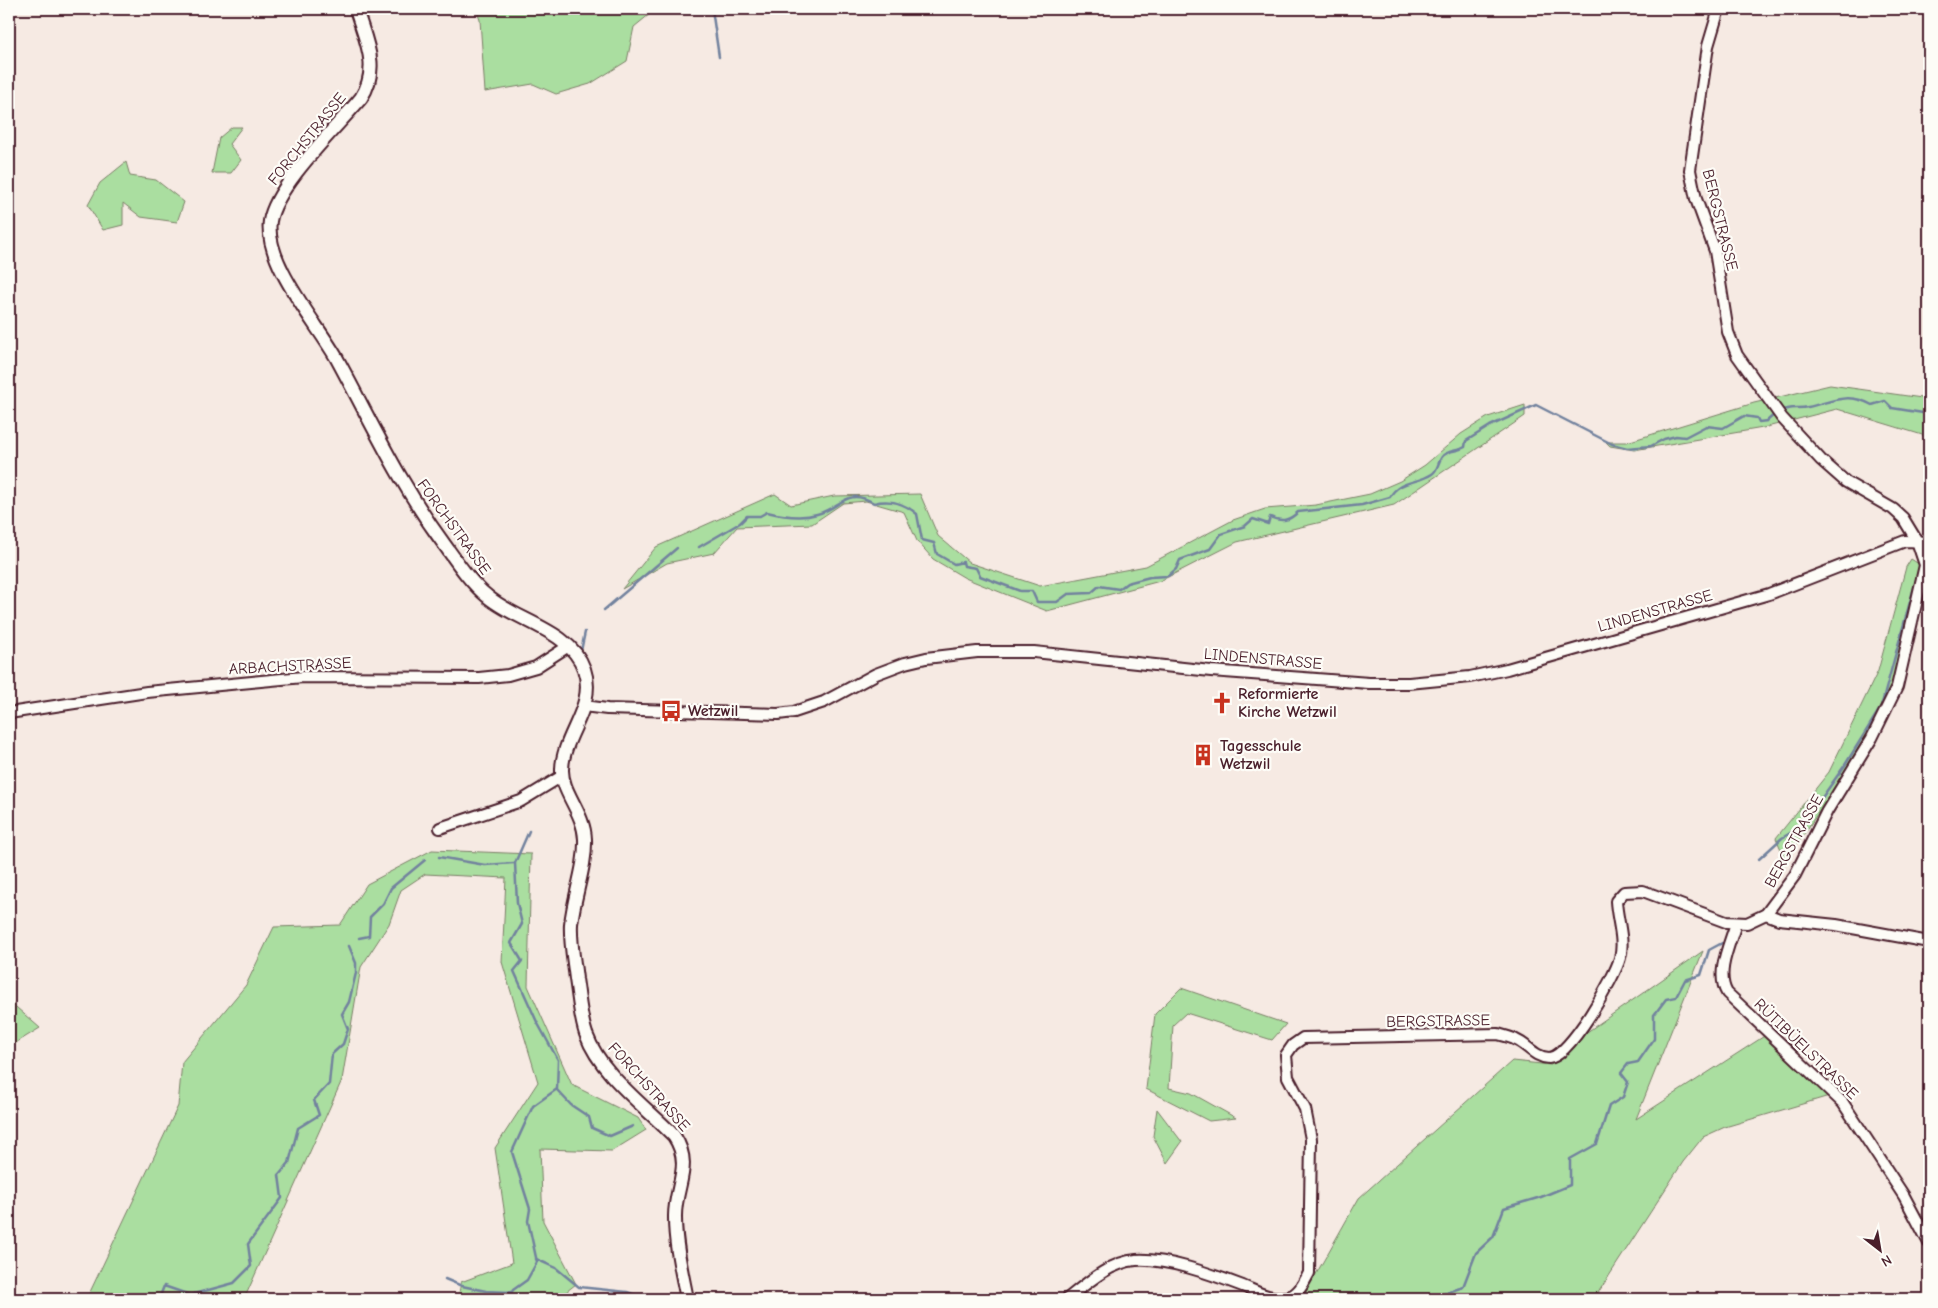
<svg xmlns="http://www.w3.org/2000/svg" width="1938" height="1308" viewBox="0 0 1938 1308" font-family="'Comic Neue',sans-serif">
<rect width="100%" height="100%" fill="#f6eae3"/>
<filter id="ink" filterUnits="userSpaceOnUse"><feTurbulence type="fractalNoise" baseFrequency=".02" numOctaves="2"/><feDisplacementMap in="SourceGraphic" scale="10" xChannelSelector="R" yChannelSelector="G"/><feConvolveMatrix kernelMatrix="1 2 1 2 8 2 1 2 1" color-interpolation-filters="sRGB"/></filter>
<g filter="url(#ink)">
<g fill="#aadea0" stroke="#7a7e66">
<polygon points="476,9 656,9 634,27 627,61 590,84 556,94 533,84 485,92 480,20"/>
<polygon points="232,127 242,127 229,144 241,160 231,173 212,173 219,138"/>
<polygon points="126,162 130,176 156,180 184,202 177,222 141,217 123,203 123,225 103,230 88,205 100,183"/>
<polygon points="1830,385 1929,399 1929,437 1837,409 1763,428 1634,450 1610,446 1606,442 1627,442 1754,403"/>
<polygon points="1525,405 1525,416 1394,505 1237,542 1160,581 1047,611 965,578 933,559 917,541 904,512 866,501 843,503 812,524 737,527 714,553 667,563 622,589 656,547 775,494 791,505 834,496 920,494 938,536 970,563 1040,586 1146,566 1233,520 1265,509 1316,505 1370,494 1400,481 1425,465 1461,434 1488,417"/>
<polygon points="1911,559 1925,568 1905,660 1876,726 1786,861 1776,838 1829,772 1878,671 1906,567"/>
<polygon points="432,850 531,854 528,986 572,1085 638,1118 646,1130 612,1151 540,1149 543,1221 576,1284 557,1299 458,1299 461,1282 512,1263 495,1148 538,1082 502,962 506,878 425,874 401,890 389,924 361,967 342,1080 246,1295 236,1299 84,1299 90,1292 178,1106 182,1062 246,985 274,927 340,925 367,884"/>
<polygon points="1703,951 1636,1119 1769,1033 1836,1094 1725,1127 1703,1137 1683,1162 1594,1299 1302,1299 1359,1198 1512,1061 1551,1065 1577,1039"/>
<polygon points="1181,988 1286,1024 1272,1040 1186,1013 1173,1025 1169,1088 1191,1093 1236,1118 1209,1121 1146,1089 1155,1014"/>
<polygon points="9,1001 40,1028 9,1047"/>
<polygon points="1157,1109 1182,1142 1167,1163 1153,1136"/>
</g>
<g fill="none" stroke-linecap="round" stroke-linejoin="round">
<g stroke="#72829e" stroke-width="2.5">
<polyline points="712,9 719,57"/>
<path d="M 1781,411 C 1790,407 1798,409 1808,407 C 1832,402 1848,391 1872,405 L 1885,401 L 1892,408 L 1929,414"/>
<path d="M 699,547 L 740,523 L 747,516 L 760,516 L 767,512 C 783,516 801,519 817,514 C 841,508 846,487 874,503 C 891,499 904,503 917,514 L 922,540 L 934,543 L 937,554 L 954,564 L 963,562 L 964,566 L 976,568 L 980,576 L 1020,591 L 1032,591 L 1037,602 L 1057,602 L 1068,594 L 1091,593 L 1099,586 L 1119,589 L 1127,583 L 1150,577 L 1168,576 L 1176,569 L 1180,560 L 1210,549 L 1221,534 L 1245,526 L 1253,519 L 1268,524 L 1270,517 C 1282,522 1289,521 1298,512 L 1362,505 L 1390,497 C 1399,480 1417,484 1432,474 C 1440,469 1437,457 1447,453 C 1453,450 1459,451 1465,447 L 1466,441 L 1490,426 L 1536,405 L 1612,444 L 1627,448 L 1651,446 L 1664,439 L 1676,436 L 1685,437 L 1706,426 L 1723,428 L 1744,416 L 1757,418 L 1759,422 L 1767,421 L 1776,413"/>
<polyline points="604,610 677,548"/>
<polyline points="581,651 585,632"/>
<polyline points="439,857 485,865 514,863"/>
<polyline points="1759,859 1782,838 1802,826 1845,765 1881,707 1919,569"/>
<polyline points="359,938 369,936 370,917 383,904 391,888 425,860"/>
<polyline points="557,1090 571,1105 589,1117 592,1128 610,1136 633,1126"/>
<polyline points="536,1259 556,1268 579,1287 627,1292 647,1299"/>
<polyline points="445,1279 462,1286 486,1291 511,1292"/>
<polyline points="159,1299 164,1286 190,1295 234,1283 251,1266 248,1244 282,1198 279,1175 289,1163 298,1128 319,1115 314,1100 329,1084 332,1054 343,1044 348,1029 342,1014 349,1002 356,973 356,963 349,946"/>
<polyline points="508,1299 513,1290 527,1280 537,1262 528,1221 530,1209 512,1152 533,1106 557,1089 558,1060 537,1022 514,971 522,961 511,943 522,924 517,903 515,863 529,831"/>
<polyline points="1429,1299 1463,1287 1476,1253 1493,1237 1504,1208 1541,1197 1570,1185 1570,1159 1597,1144 1609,1106 1623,1097 1628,1082 1621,1073 1628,1064 1638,1062 1654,1039 1654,1015 1666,999 1676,997 1685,980 1701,975 1709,950 1722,943"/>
</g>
<g stroke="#4a1f2b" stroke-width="14">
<g id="minor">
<polyline points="584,706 607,709 778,714 794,712 824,702 876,674 905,663 926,658 977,652 1034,652 1211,671 1369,683 1409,683 1470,677 1507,669 1769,594 1905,541 1929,542"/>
<polyline points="9,713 147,692 303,677 479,678 508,675 536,667 567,647"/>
<polyline points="440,828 521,801 562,776"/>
<polyline points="1766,914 1779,919 1836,925 1929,942"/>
<path d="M 1736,923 C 1730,944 1715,973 1727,993 L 1843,1103 L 1904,1196 L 1929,1243"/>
<path d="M 1067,1299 C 1086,1284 1110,1262 1136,1260 C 1167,1258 1211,1274 1240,1285 C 1256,1291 1269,1300 1287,1297 C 1299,1295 1304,1282 1309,1273 L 1311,1139 L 1305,1109 L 1288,1077 L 1286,1055 L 1293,1045 L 1303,1038 L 1498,1034 C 1504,1036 1511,1037 1516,1040 C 1528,1045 1534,1057 1549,1058 C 1569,1058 1615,977 1620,958 C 1625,940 1617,920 1616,901 L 1624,892 L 1643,891 L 1726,922 L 1747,923 L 1766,914 L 1795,875 L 1827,811 L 1872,738 L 1897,687 L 1925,565 L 1917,541 L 1903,518 L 1893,509 L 1846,482 L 1821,460 L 1782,418 L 1737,355 L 1728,332 L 1715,251 L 1696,199 L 1690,170 L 1708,46 L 1719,9"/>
</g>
</g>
<g stroke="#4a1f2b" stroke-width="16">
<path id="major" d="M 356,9 C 365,40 381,67 361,98 C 337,127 276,185 270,221 C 264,262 316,322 336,357 C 372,423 399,483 444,544 C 457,562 470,582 487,596 C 515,621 571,630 584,669 C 597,706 563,734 562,769 C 561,792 584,812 585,839 C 586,867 574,895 571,924 C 570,942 574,961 576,979 C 579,997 580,1016 586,1034 C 601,1075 644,1105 674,1136 C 694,1166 674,1187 675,1218 C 675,1245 682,1273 687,1299"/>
</g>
<use href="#minor" stroke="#fdfcf7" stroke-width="10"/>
<use href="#major" stroke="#fdfcf7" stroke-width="12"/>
</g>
</g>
<defs>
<g id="church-bare" transform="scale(1.725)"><path d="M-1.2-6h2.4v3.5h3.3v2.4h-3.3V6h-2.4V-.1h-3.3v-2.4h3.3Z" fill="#c8321e" stroke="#fdfcf7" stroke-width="2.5" paint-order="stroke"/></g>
<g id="bus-bare" transform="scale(1.725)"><path d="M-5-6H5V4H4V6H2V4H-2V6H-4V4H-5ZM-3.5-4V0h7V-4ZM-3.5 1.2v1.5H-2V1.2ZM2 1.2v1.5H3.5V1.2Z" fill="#c8321e" stroke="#fdfcf7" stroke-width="2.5" paint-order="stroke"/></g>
<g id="building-bare" transform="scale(1.725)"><path d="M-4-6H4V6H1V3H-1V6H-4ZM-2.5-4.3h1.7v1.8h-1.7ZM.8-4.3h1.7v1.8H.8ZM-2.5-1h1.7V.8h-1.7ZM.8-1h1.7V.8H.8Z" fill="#c8321e" stroke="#fdfcf7" stroke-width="2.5" paint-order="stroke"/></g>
</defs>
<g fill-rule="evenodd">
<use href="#church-bare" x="1222" y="703"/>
<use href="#bus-bare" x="671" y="711"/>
<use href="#building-bare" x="1203" y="755"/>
</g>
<g text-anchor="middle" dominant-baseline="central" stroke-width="4.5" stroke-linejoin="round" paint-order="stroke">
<g font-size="16" fill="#4a1f2b" stroke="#fdfcf7">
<text transform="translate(307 139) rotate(-51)">FORCHSTRASSE</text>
<text transform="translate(1720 220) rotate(76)">BERGSTRASSE</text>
<text transform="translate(454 527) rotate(54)">FORCHSTRASSE</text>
<text transform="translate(1655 611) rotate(-16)">LINDENSTRASSE</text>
<text transform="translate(1263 659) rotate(5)">LINDENSTRASSE</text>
<text transform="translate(290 666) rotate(-3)">ARBACHSTRASSE</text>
<text transform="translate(1794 841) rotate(-61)">BERGSTRASSE</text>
<text transform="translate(1438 1021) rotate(-1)">BERGSTRASSE</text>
<text transform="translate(1806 1049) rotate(44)">RÜTIBÜELSTRASSE</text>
<text transform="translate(649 1087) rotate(48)">FORCHSTRASSE</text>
</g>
<g font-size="16" font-weight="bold" fill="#4a1f2b" stroke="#fdfcf7" text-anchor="start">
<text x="1238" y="694">Reformierte<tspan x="1238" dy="18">Kirche Wetzwil</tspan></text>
<text x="688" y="711">Wetzwil</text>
<text x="1220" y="746">Tagesschule<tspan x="1220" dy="18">Wetzwil</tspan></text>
</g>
</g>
<rect width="1938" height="1308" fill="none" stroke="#fdfcf7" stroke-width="30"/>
<rect x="15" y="15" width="1908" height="1278" fill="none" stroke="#4a1f2b" stroke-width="2" filter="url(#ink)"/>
<g transform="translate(1880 1250) rotate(149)" stroke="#fdfcf7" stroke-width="4" paint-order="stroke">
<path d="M0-4L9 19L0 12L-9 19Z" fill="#4a1f2b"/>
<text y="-8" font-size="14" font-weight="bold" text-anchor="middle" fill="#4a1f2b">N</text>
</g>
</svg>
